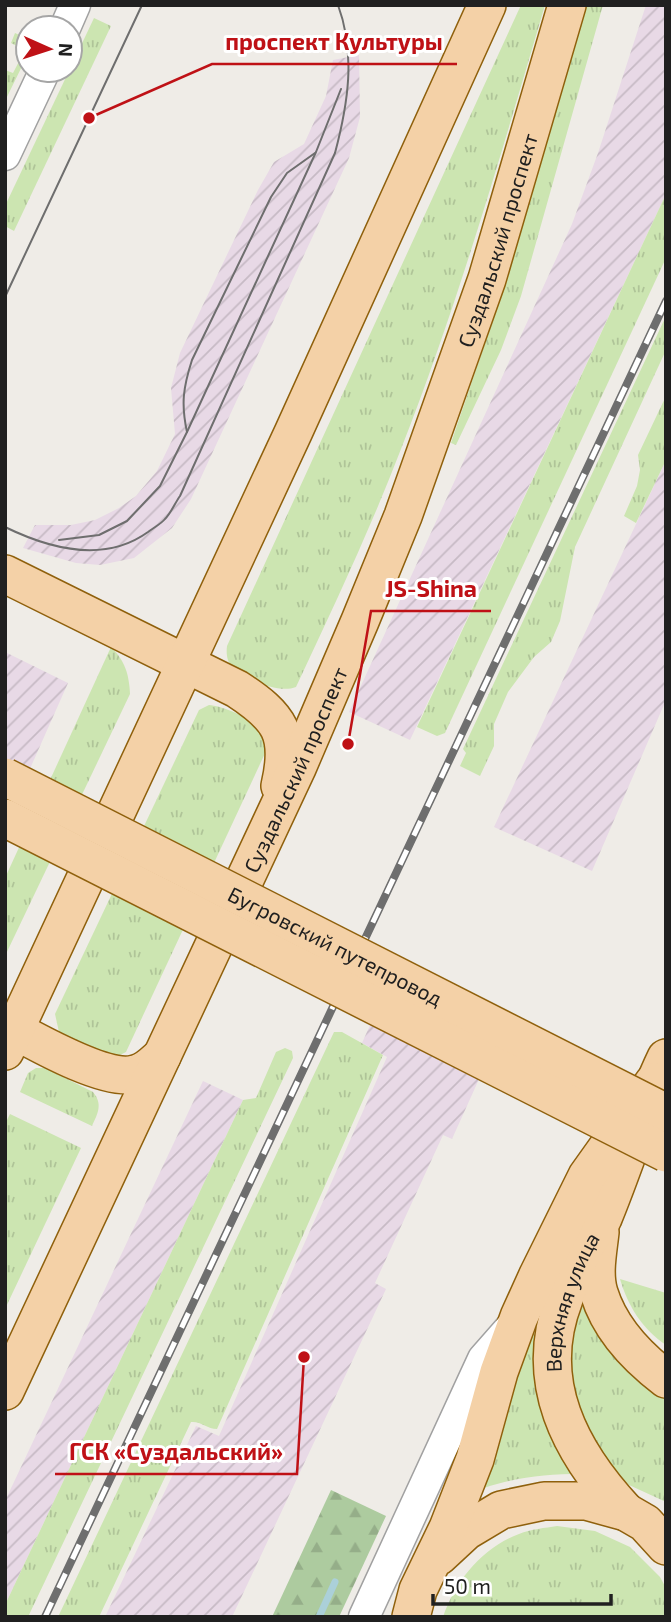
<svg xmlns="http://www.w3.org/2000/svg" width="671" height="1622" viewBox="0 0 671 1622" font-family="'Exo 2',sans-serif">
<defs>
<pattern id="industrial-furrows" width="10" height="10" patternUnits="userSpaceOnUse" patternTransform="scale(1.75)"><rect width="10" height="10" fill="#e8d9e6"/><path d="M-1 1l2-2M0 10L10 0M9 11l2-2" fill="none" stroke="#c7bac5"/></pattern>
<pattern id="grass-tufts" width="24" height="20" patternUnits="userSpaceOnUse" patternTransform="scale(1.75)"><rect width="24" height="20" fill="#cce5b1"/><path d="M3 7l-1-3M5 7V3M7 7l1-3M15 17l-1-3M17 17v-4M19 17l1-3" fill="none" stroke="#afc498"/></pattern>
<pattern id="forest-firs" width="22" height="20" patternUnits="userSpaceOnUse" patternTransform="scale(1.75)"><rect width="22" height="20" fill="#adcb9f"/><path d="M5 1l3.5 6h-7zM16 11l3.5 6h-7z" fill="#95ae89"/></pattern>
</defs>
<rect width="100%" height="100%" fill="#efece7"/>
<g fill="url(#industrial-furrows)">
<polygon points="646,5 666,5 666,194 410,740 349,712 572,224 598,153"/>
<polygon points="359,55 360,117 349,158 191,499 172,528 134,558 100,565 76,563 23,548 35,525 71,525 95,520 119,508 136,496 157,471 175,434 171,388 180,353 258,190 274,162 304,144 326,96 333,60"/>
<polygon points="666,460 666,700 592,871 494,827"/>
<polygon points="5,652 68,683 5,825"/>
<polygon points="375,1014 484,1068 452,1139 443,1135 375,1283 386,1289 232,1617 105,1617 196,1426 219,1436 387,1057 362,1043"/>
<polygon points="203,1081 243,1100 5,1605 5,1501"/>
</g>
<g fill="url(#grass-tufts)">
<path d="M 521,5 L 545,5 C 501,154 458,304 401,449 C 370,530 333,608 296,687 C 279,694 246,680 233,668 C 227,662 226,654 227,646 Z"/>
<polygon points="585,5 603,5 521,296 501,350 456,445 451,443 507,279"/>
<polygon points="94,18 111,26 14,231 5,226 5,206"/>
<polygon points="15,33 28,39 28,54 5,101 5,70 13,73 25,50 11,43"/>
<polygon points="666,194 666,258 445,733 437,736 417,727"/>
<polygon points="666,316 666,350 575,547 560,621 551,642 534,657 508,692 494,724 494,746 480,776 460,766 466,753 463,749"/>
<polygon points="666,396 666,460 636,523 624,516 637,486 640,470 638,455"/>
<path d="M 111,647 C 125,661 129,674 130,694 L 5,956 L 5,878 Z"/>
<path d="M 209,705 C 222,706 251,718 260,728 C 265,735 266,742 267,749 L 126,1052 L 116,1057 L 104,1054 L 59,1032 L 55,1014 L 199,710 Z"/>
<path d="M 334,1032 L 342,1032 L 383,1055 L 217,1429 C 207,1429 201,1421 191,1422 L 99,1617 L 58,1617 Z"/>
<polygon points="285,1048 292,1051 293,1058 28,1617 5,1617 5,1605 243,1100 256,1098 276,1052"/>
<path d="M 36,1068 L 45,1068 L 93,1092 C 103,1104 98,1113 92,1126 L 20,1092 L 28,1073 Z"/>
<polygon points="10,1114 81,1148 5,1309 5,1124"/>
<path d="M 620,1279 L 666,1293 L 666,1345 C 642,1329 628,1306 620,1279 Z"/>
<polygon points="583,1299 605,1344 634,1378 666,1397 666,1502 629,1485 610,1468 589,1444 562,1352"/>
<path d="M 529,1332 L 542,1335 L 581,1474 C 547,1474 517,1477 484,1488 C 505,1438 513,1384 529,1332 Z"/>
<path d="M 557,1526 L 595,1531 L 630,1547 L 660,1577 L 666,1588 L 666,1617 L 443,1617 C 456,1580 482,1548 519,1534 C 531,1529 545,1528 557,1526 Z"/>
</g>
<polygon fill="url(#forest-firs)" points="331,1490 386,1516 339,1617 272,1617"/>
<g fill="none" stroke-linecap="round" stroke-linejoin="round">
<polyline stroke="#abd0d9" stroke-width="7" points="319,1617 335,1582"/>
<g stroke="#a1a1a1" stroke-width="33">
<g id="minor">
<polyline points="65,28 75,5"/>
<polyline points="5,155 45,70"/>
<polyline points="364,1617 483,1359 512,1326"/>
</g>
</g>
<g stroke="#8f600c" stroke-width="40">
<g id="major">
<path d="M 5,574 L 237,689 C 280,717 292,734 280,786"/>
<path d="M 5,1025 C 33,1040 105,1082 135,1074 C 146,1072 154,1063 162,1056"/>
<polyline points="5,1051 293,433 487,5"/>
<path d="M 600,1232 C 598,1251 593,1274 599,1293 C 610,1329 637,1357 666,1379"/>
<path id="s1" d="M 5,1391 L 297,768 L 360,621 L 403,516 L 487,279 L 567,5"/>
<path id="s2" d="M 626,1512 C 570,1452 532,1381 564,1299 C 570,1281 577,1261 586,1245 C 591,1235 599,1227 603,1218 C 625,1165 641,1110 666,1058"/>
<polyline points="439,1556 466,1531 501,1510 544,1501 586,1501 626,1512 645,1523 666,1546"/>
<polyline points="411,1617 418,1590 448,1528 475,1459 499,1372 519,1317 538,1275 587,1176 654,1082"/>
</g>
</g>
<use href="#minor" stroke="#fff" stroke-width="30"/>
<use href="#major" stroke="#f4d1a7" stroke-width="37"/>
<g stroke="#6e6e6e" stroke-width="2">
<polyline points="5,297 142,5"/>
<path d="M 187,432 C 181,404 183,388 192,360 L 271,197 L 287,173 L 315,153"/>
<path d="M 5,527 C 50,549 105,563 148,532 C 153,528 161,524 165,519 C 171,513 175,503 180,496 L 335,153 C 348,104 356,54 338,5"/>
<polyline points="59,540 99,535 127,521 160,486 187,432 316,152 341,89"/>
</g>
<g stroke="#6e6e6e" stroke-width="8">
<polyline id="rail" points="45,1617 666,301"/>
</g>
<use href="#rail" stroke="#fff" stroke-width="5" stroke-dasharray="16" stroke-linecap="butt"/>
<g stroke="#8f600c" stroke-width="40" stroke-linecap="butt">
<g id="major-bridge">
<path id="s3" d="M 5,777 L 666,1113"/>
<polyline points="5,818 666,1153"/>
</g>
</g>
<use href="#major-bridge" stroke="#f4d1a7" stroke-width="37"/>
</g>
<g text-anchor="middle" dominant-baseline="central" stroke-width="6" stroke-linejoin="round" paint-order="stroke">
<g font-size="21" fill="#202020" stroke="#fff">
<text stroke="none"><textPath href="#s1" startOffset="1253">Суздальский проспект</textPath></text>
<text stroke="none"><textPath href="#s1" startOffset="686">Суздальский проспект</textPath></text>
<text stroke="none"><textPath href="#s3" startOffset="371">Бугровский путепровод</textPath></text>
<text stroke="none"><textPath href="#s2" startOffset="234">Верхняя улица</textPath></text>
</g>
</g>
<path fill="none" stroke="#bf1116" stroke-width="2.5" d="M89 118L212 64H457M348 744L371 611H491M304 1357L297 1474H55"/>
<g fill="#bf1116" stroke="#fff" stroke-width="2.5">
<circle cx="89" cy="118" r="7"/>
<circle cx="348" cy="744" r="7"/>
<circle cx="304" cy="1357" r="7"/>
</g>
<g font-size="23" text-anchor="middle" font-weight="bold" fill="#bf1116" stroke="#fff" stroke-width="6" stroke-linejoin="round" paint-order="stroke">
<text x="334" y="50">проспект Культуры</text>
<text x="431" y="597">JS-Shina</text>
<text x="176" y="1460">ГСК «Суздальский»</text>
</g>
<rect width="671" height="1622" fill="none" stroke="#202020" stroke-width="14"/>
<g transform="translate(49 49) rotate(93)"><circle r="33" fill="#ffffff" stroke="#a6a6a6" stroke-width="2"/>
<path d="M0-5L12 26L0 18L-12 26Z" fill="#bf1116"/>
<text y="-10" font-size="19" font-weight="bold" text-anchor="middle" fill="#202020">N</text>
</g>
<path d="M433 1594v10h178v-10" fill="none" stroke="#202020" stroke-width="3.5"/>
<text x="444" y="1594" font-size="21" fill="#202020" stroke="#ffffff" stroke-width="5" paint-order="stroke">50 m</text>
</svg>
